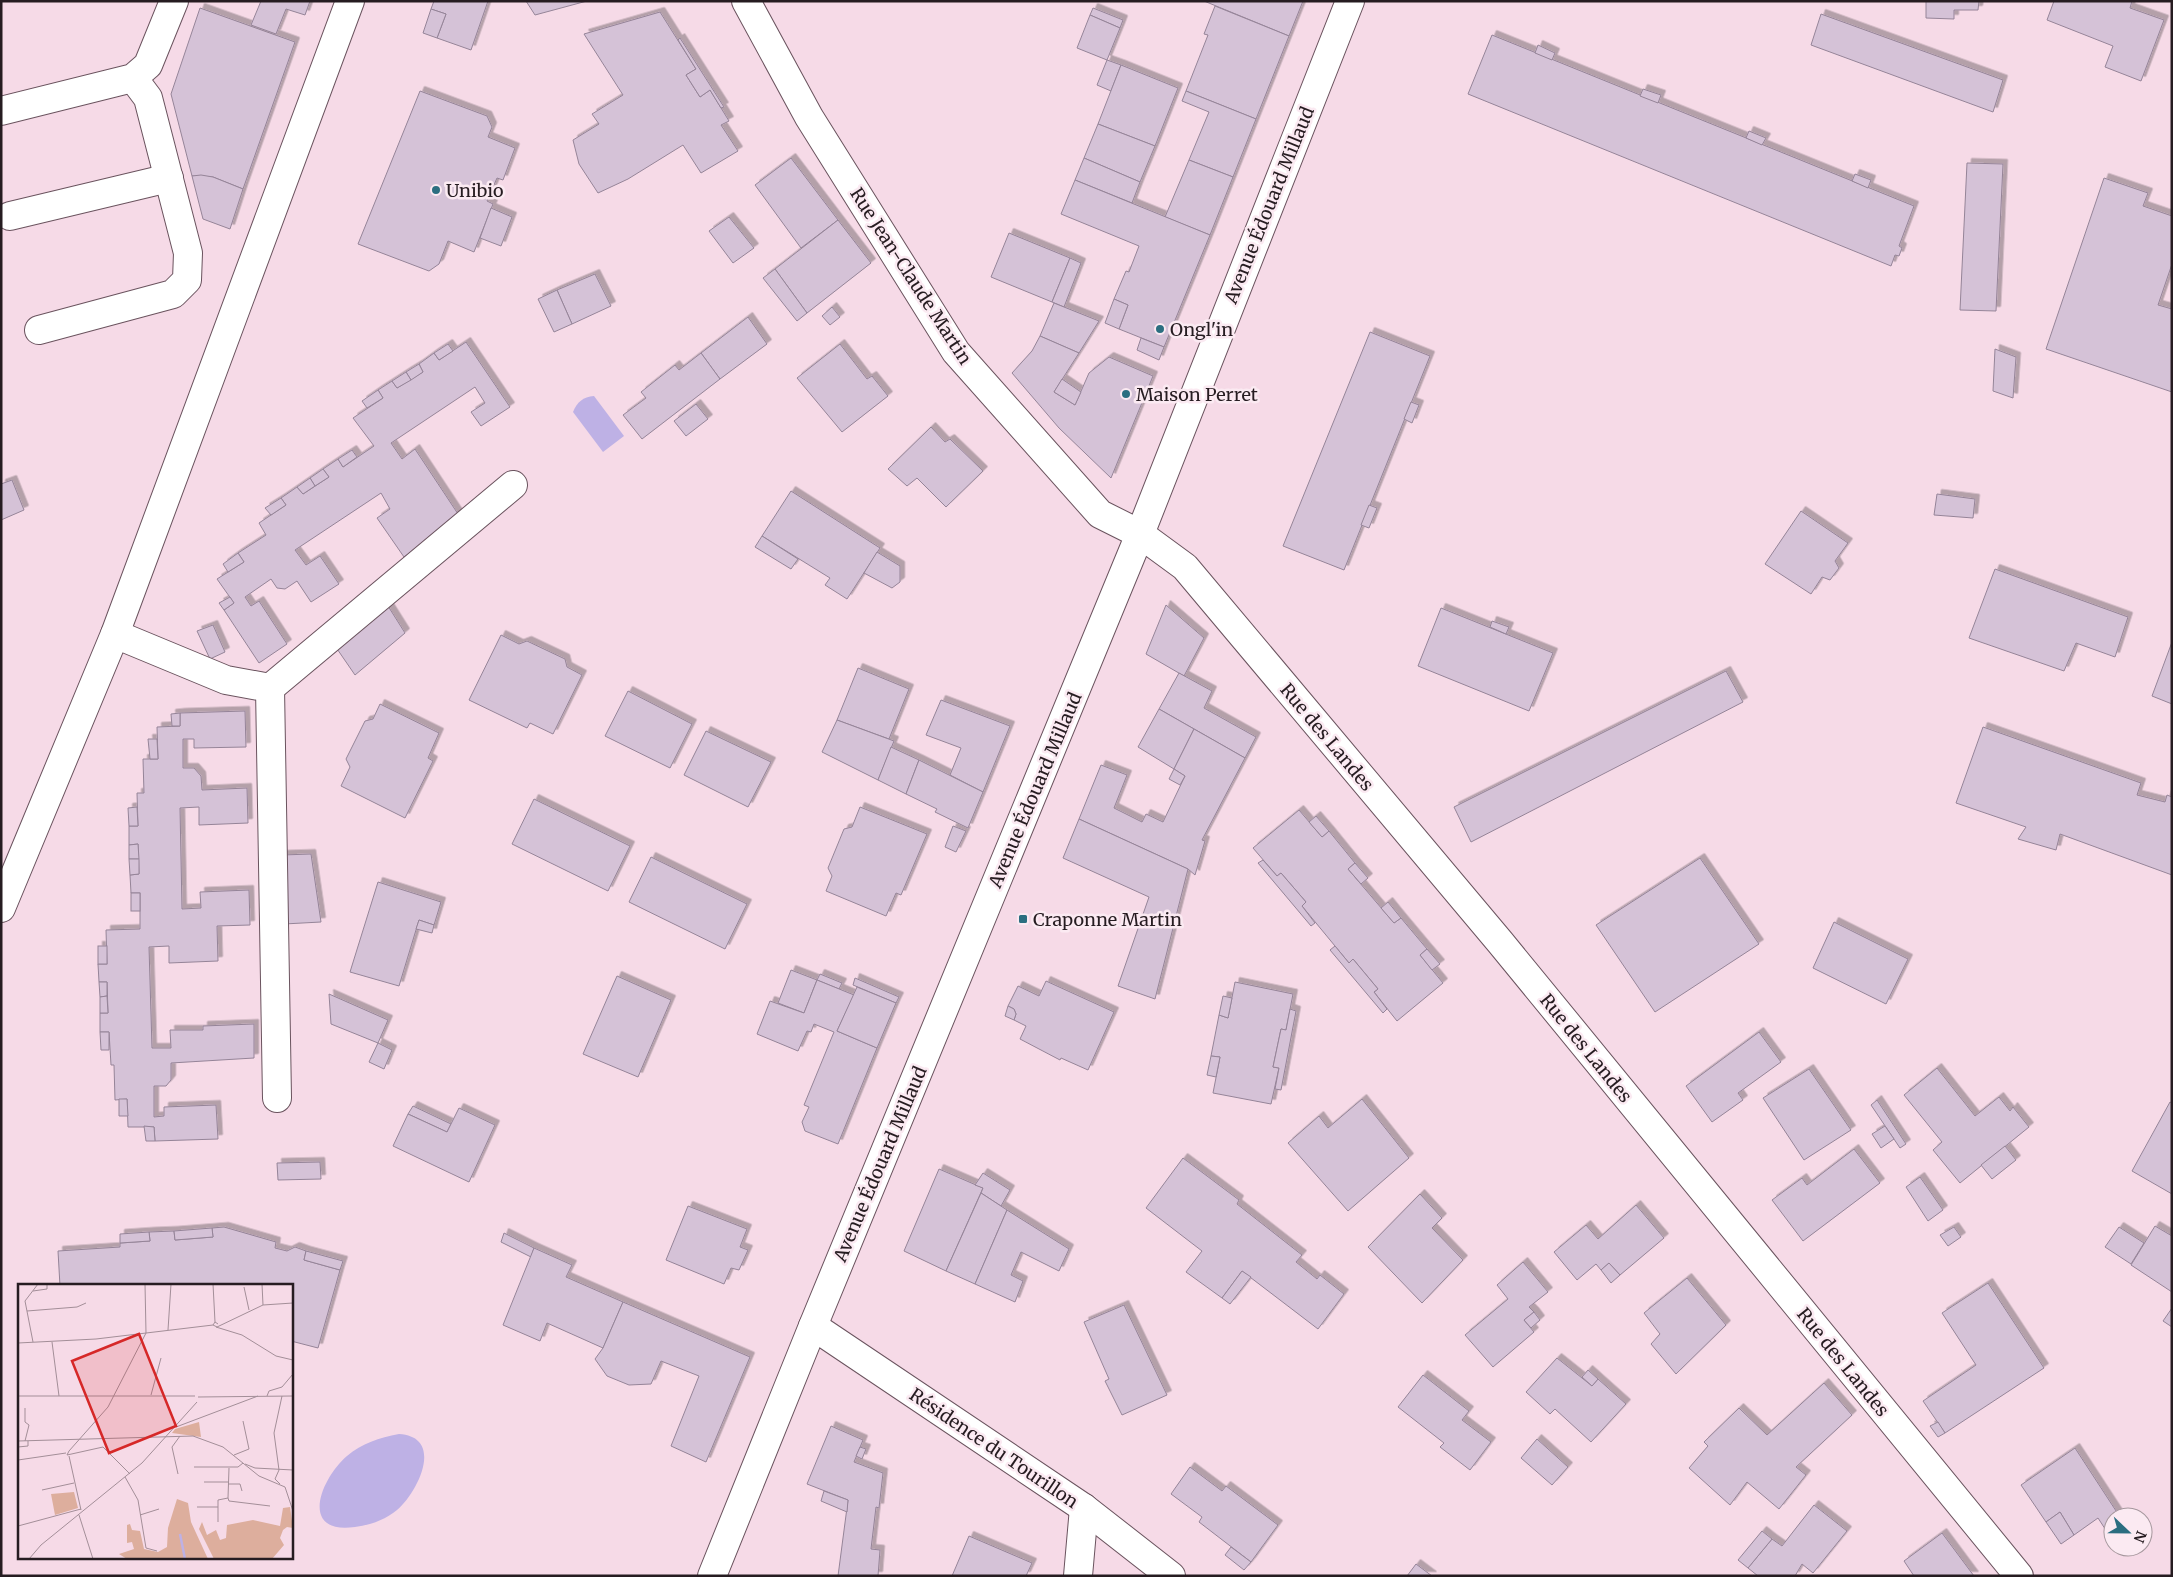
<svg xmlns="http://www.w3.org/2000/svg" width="2173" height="1577" viewBox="0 0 2173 1577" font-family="Merriweather,serif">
<defs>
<filter id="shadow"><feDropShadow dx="4.5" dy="-4.5" stdDeviation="0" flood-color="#0004"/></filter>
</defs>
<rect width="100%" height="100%" fill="#f6dae7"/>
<g fill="#beb1e5">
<path d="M 594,396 L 624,436 L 603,452 L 573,412 C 577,402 583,397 594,396 Z"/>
<path d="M 399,1434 C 445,1437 418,1492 397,1510 C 385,1520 370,1525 355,1527 C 298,1535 321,1478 347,1456 C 362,1443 379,1438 399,1434 Z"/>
</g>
<g fill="#d5c2d7" stroke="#958498" filter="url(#shadow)">
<polygon points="261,1 310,1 305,15 286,9 276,34 251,25"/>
<polygon points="434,1 488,1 471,50 437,38 446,14 431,9"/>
<polygon points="526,1 587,1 535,15"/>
<polygon points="1204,1 1303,1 1289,36"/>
<polygon points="1926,1 1979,1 1978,10 1954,10 1954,19 1926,18"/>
<polygon points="2054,1 2132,1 2130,8 2164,20 2141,81 2105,67 2113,46 2047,20"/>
<polygon points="1215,6 1289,36 1256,119 1186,91 1208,35 1204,34"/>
<polygon points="200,8 295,42 243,189 213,177 192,176 171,94"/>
<polygon points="1093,8 1123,20 1120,28 1090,15"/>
<polygon points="431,9 446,14 437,38 423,33"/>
<polygon points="660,12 696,69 686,75 700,97 710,90 729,121 721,125 738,151 701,173 683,145 628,179 598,193 579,164 573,140 599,124 592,114 623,95 584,34"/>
<polygon points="1821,14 2003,80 1993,112 1811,45"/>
<polygon points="1090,15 1120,28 1107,60 1077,48"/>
<polygon points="1492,35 1914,206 1899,246 1902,248 1899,256 1895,255 1891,266 1468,94"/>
<polygon points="680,38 724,107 721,108 710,90 700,97 686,75 696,69 678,40"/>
<polygon points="1538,45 1555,53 1552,60 1535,53"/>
<polygon points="1107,60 1121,65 1111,91 1097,85"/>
<polygon points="1121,65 1178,88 1155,146 1098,124"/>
<polygon points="1643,89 1661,95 1658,103 1640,96"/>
<polygon points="420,91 487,116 492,127 488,137 515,148 503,180 497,178 487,201 493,204 474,252 448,241 439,264 429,271 358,244"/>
<polygon points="1186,91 1256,119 1233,177 1189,160 1209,112 1182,101"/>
<polygon points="1098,124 1155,146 1140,182 1084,158"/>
<polygon points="1749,131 1766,138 1762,145 1746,138"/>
<polygon points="791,158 838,220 801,248 755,185"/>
<polygon points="1084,158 1140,182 1132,203 1075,180"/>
<polygon points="1189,160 1233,177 1210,235 1165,217"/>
<polygon points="1967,163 2003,164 1996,311 1960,310"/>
<polygon points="1855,174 1871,180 1868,188 1852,181"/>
<polygon points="201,175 213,177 243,189 230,229 203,219 192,176"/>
<polygon points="2104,178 2148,193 2143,206 2172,216 2172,264 2158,305 2172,309 2172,392 2046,349"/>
<polygon points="1075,180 1210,235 1164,347 1119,329 1128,305 1114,299 1126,271 1129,272 1139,246 1061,214"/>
<polygon points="491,208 512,217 501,246 480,238"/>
<polygon points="729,217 754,248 733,263 709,231"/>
<polygon points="838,220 871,263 807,313 775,269"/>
<polygon points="1009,233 1070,258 1052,302 991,277"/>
<polygon points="1070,258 1081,263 1064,307 1052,302"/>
<polygon points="775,269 807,313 797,321 763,278"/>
<polygon points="595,274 611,306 572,324 557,290"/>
<polygon points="557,290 572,324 554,332 538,299"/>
<polygon points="1114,299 1128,305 1119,329 1105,323"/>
<polygon points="1054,303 1099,321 1079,353 1040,336"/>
<polygon points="832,307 840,317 830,325 822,316"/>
<polygon points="748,317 767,344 720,379 701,353"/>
<polygon points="1370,332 1430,356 1344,570 1283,546"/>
<polygon points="1040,336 1079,353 1054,392 1075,405 1089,373 1109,357 1153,376 1111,478 1059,428 1012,373 1032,351"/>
<polygon points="1141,338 1164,347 1159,360 1137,350"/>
<polygon points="466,342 510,407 481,426 471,412 485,403 475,387 391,443 402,459 415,449 462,520 404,557 377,518 390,509 381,493 295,550 306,565 320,556 339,584 311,602 297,581 285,589 277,588 271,579 245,597 251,606 259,601 287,644 259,663 224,610 234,603 217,579 244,562 238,553 266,535 259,523 286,505 281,498 297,487 303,494 329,477 323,469 338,459 343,467 374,446 353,418 383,398 378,390 392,381 397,388 423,372 419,364 434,353 439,360"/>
<polygon points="448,344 453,351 439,360 434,353"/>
<polygon points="840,344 867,379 872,376 888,396 842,432 797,378"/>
<polygon points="1995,349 2016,357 2013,398 1993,391"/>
<polygon points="701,353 720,379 642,439 623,415 646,398 641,392 675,365 679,370"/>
<polygon points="419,364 423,372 411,380 406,372"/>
<polygon points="406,372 411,380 397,388 392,381"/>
<polygon points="1062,379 1081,392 1075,405 1054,392"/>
<polygon points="378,390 383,398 367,408 362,401"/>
<polygon points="1411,402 1419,405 1412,423 1404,419"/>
<polygon points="696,404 708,419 686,436 674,421"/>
<polygon points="931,427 945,442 950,439 983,471 946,507 917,478 907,486 888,469"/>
<polygon points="352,450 357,457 343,467 338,459"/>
<polygon points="323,469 329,477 315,486 310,478"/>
<polygon points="310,478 315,486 303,494 297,487"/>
<polygon points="12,480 24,510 1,520 1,484"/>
<polygon points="791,491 880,548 847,599 825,585 830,578 762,536"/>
<polygon points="1937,494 1975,499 1973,518 1934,515"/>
<polygon points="281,498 286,505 271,515 265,508"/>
<polygon points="1369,505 1377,508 1369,528 1361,525"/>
<polygon points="1801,511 1848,543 1835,561 1839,568 1830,580 1822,577 1811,594 1765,564"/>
<polygon points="762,536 798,559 791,569 755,547"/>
<polygon points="877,552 900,566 900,582 892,588 864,573"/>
<polygon points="238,553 244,562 228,572 223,564"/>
<polygon points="1995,569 2128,617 2115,657 2076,643 2064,671 1969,638"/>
<polygon points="230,597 234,603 224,610 219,603"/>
<polygon points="1166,605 1204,638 1184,676 1146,654"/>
<polygon points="388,606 405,633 355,675 333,643"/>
<polygon points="1441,608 1553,653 1529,711 1418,666"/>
<polygon points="1492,621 1509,627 1506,634 1490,627"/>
<polygon points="213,625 225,652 210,659 197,631"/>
<polygon points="501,635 519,644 527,641 565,659 567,667 582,675 553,734 530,723 527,728 469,700"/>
<polygon points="2172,642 2172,704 2152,696"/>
<polygon points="858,668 909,689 889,739 837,720"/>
<polygon points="1726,671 1743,702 1471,842 1454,807"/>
<polygon points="1179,673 1212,691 1204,708 1256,737 1245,758 1159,709"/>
<polygon points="628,691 692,724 670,768 605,736"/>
<polygon points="941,700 1010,726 983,792 950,775 961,748 926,735"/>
<polygon points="380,704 439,733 428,758 433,761 405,818 341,786 350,767 346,759 365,721 373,719"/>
<polygon points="1159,709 1194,729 1174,769 1138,747"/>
<polygon points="245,711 246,747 194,748 194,739 183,739 183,768 194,768 201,776 202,790 247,788 248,823 199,825 199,807 180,808 182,909 201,908 200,892 249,890 250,925 217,926 218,961 169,963 169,946 149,947 152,1048 171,1048 170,1030 203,1030 203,1026 254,1024 254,1058 171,1063 171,1080 166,1086 154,1086 154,1117 164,1116 164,1107 216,1105 218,1139 155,1141 154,1127 128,1127 127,1099 115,1100 114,1065 111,1065 109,1032 100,1032 100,1013 108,1013 107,982 99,982 98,964 107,964 106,930 140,929 140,893 131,893 130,875 139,874 138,844 129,845 129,826 138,826 137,793 144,793 143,759 158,759 157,727 180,726 180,713"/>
<polygon points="180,713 180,726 172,726 171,714"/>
<polygon points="837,720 894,741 878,780 822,752"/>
<polygon points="1983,727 2141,783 2137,795 2165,802 2167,795 2172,797 2172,875 2060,834 2056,850 2018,839 2026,827 1956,803"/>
<polygon points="1194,729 1245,758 1202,840 1205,841 1195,875 1188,869 1079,819 1101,765 1127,775 1114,808 1142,822 1146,814 1163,822 1185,776 1174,769"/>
<polygon points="706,731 771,762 748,807 684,775"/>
<polygon points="148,739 157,739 158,759 150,759"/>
<polygon points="891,747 919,760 906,794 878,780"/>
<polygon points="919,760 983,792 968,828 935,812 937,809 906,794"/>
<polygon points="1174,769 1185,776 1180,785 1169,779"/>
<polygon points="534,799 630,846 608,891 512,844"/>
<polygon points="137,807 138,826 129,826 128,808"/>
<polygon points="860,807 927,834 901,895 896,893 886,916 826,891 832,876 828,868 844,829 852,827"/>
<polygon points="1299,810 1322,837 1329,831 1355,863 1348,869 1394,923 1401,918 1427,949 1420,955 1443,983 1397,1021 1374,992 1378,989 1353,959 1349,963 1302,906 1306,902 1281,873 1277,876 1253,848"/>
<polygon points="1316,816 1329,831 1322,837 1309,822"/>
<polygon points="1079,819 1188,869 1155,999 1118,986 1149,897 1063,858"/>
<polygon points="953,826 966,831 956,852 945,847"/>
<polygon points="138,844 139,859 129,859 129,845"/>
<polygon points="311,854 321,922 284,924 282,855"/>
<polygon points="651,857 747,904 725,949 629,902"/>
<polygon points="1700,858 1759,944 1655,1012 1596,925"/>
<polygon points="129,859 139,859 139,874 130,875"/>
<polygon points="1263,860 1277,876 1281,873 1306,902 1302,906 1315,923 1311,926 1258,863"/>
<polygon points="1355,863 1368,878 1361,884 1348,869"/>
<polygon points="378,882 441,902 434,925 419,920 399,986 350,972"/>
<rect x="131" y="893" width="9" height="18"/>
<polygon points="1388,902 1401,918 1394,923 1381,908"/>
<polygon points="419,920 434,925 432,933 416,929"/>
<polygon points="1834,922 1908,959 1886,1004 1813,968"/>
<rect x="98" y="946" width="9" height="18"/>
<polygon points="1335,946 1349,963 1353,959 1378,989 1374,992 1387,1009 1383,1013 1330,950"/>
<polygon points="1427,949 1440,964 1432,970 1420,955"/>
<polygon points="791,970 817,980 804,1013 778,1003"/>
<polygon points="820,974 842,983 839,989 817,980"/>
<polygon points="617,976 671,1000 638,1077 583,1054"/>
<polygon points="855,978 899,997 896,1003 853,985"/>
<polygon points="817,980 854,995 837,1031 877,1048 838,1144 805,1131 802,1122 809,1107 804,1105 834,1032 814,1024 811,1032 807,1031 798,1051 757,1034 770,1001 804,1013"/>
<polygon points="1046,981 1114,1012 1088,1070 1061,1058 1060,1060 1020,1039 1026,1026 1014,1020 1016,1014 1014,1009 1008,1006 1018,986 1039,996"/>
<polygon points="99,982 107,982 107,996 100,997"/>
<polygon points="1235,982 1293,994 1286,1030 1281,1029 1273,1067 1279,1068 1271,1104 1213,1093 1220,1057 1211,1056 1219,1015 1228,1018"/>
<polygon points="857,987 896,1003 877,1048 837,1031"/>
<polygon points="329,994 388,1020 378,1043 331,1024"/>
<polygon points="107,996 108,1013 100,1013 100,997"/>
<polygon points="1223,996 1232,998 1228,1018 1219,1015"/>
<polygon points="1008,1006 1014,1009 1016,1014 1014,1020 1005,1016"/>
<polygon points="1290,1009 1296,1011 1281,1090 1275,1089 1279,1068 1273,1067 1281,1029 1286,1030"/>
<polygon points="100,1032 109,1032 109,1050 101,1050"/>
<polygon points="1759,1032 1781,1062 1738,1093 1743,1100 1712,1122 1686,1086"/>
<polygon points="378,1043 392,1050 384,1069 369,1062"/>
<polygon points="1211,1056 1220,1057 1216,1077 1207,1075"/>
<polygon points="1937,1068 1975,1116 1999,1097 2010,1111 2013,1107 2029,1127 1960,1183 1933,1150 1942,1142 1904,1095"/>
<polygon points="1809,1069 1851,1130 1804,1160 1763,1098"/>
<polygon points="119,1099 127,1099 128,1116 119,1116"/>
<polygon points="1362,1099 1409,1158 1348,1211 1288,1143 1319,1116 1328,1128"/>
<polygon points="1877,1100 1906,1144 1900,1148 1871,1105"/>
<polygon points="2170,1102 2172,1103 2172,1194 2132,1171"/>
<polygon points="413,1106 451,1124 447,1132 408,1114"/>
<polygon points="459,1108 495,1125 469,1182 393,1146 408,1114 447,1132"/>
<polygon points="144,1126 154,1127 155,1141 146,1141"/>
<polygon points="1885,1126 1894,1139 1881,1148 1872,1134"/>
<polygon points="2005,1146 2016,1160 1992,1179 1981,1165"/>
<polygon points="1854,1149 1880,1183 1803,1241 1772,1200 1802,1178 1807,1185"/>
<polygon points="1183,1158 1239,1200 1237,1204 1302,1255 1296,1262 1317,1279 1320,1275 1344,1294 1318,1329 1242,1271 1222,1298 1186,1272 1202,1251 1146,1208"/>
<polygon points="320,1162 321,1179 278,1180 277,1163"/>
<polygon points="939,1169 983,1188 946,1271 904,1251"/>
<polygon points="983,1173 1010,1190 1001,1206 981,1193 983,1188 975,1185"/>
<polygon points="1920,1177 1943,1210 1928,1221 1906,1187"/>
<polygon points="981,1193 1007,1210 975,1284 946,1271"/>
<polygon points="1420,1194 1442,1218 1432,1228 1463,1260 1422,1303 1368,1247"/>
<polygon points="1636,1205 1664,1238 1620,1275 1609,1263 1601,1270 1596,1264 1577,1280 1554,1252 1586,1225 1598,1239"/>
<polygon points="688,1206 747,1229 740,1247 748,1250 739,1270 731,1268 724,1284 666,1260"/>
<polygon points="1007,1210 1069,1249 1059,1271 1021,1252 1011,1275 1023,1281 1015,1302 975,1284"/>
<polygon points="2155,1226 2172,1236 2172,1292 2131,1265"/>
<polygon points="224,1227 276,1242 275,1248 287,1251 295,1247 306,1251 304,1260 340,1270 318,1348 291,1341 291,1286 60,1286 58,1251 120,1247 120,1243 150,1241 149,1232 174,1231 175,1240 213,1237 212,1228"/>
<polygon points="1954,1227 1961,1237 1948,1246 1940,1235"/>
<polygon points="2119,1227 2144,1243 2131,1264 2105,1247"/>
<polygon points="212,1228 213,1237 175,1240 174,1231"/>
<polygon points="149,1232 150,1241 120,1243 120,1234"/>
<polygon points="504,1233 534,1248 531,1257 501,1242"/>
<polygon points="534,1248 572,1265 566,1277 623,1302 603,1348 547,1323 540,1341 503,1325"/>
<polygon points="306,1251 343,1261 340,1270 304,1260"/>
<polygon points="1523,1262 1548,1292 1529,1307 1534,1312 1524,1320 1534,1332 1493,1367 1465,1335 1508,1299 1497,1285"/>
<polygon points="1609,1263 1620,1275 1611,1283 1601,1270"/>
<polygon points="1242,1271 1251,1277 1230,1304 1222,1298"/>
<polygon points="1687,1278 1726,1325 1676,1374 1651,1344 1660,1334 1644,1313"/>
<polygon points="1988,1283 2044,1368 1945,1433 1923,1401 1976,1365 1942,1313"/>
<polygon points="623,1302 750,1357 706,1462 671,1446 699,1376 661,1361 651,1384 629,1385 607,1376 595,1359 603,1348"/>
<polygon points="1124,1305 1167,1395 1122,1415 1105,1381 1109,1379 1084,1322"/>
<polygon points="2172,1308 2172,1327 2163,1321"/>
<polygon points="1534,1312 1540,1320 1531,1328 1524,1320"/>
<polygon points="1557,1358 1592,1386 1598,1379 1626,1404 1591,1442 1555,1409 1550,1414 1526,1392"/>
<polygon points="1588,1370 1598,1379 1592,1386 1582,1377"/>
<polygon points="1423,1375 1469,1411 1462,1420 1491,1442 1470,1470 1440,1447 1444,1443 1398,1407"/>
<polygon points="1824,1383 1852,1415 1796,1467 1806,1475 1779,1509 1747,1482 1730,1505 1689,1468 1708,1446 1704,1442 1739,1408 1767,1435"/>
<polygon points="1938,1422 1945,1433 1938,1437 1930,1426"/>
<polygon points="831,1426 863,1440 854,1462 883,1473 879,1508 876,1507 871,1549 880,1550 878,1576 838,1576 848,1500 807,1484"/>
<polygon points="1537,1439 1568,1467 1552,1485 1521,1458"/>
<polygon points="860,1447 866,1449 862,1459 856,1456"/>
<polygon points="2075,1448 2120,1517 2113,1517 2113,1541 2098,1518 2074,1535 2060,1512 2046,1522 2021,1485"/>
<polygon points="1190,1467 1222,1491 1226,1486 1278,1525 1251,1562 1199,1522 1202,1517 1171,1494"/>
<polygon points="824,1491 848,1500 847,1512 821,1501"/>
<polygon points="1814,1505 1847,1531 1813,1573 1802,1564 1795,1576 1758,1576 1748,1568 1772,1539 1782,1546"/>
<polygon points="2060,1512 2074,1535 2061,1544 2046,1522"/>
<polygon points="1762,1531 1772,1539 1748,1568 1738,1560"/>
<polygon points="1942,1533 1974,1576 1914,1576 1904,1561"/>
<polygon points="969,1536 1032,1563 1026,1576 952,1576"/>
<polygon points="1231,1547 1251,1562 1244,1570 1225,1555"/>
<polygon points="1416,1564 1432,1576 1407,1576"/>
</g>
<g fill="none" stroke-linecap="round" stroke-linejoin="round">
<g stroke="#6a535e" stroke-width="30">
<g id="minor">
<polyline points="746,1 809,117 956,352 1100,514 1140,534 1185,567 1500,942 2019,1576"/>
<polyline points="1,111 133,78 148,65 174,1"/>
<polyline points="10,216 169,178"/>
<polyline points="39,330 173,294 187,280 188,253 148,98 133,78"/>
<polyline points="115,634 226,680 270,688 513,485"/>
<polyline points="270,688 277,1098"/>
<polyline points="1,908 115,634 350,1"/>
<polyline points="813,1326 1084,1508 1171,1576"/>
<polyline points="1078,1576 1084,1508"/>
</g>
</g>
<g stroke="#6a535e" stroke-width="30">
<polyline id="major" points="712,1576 813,1326 1140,534 1350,1"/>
</g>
<use href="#minor" stroke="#fff" stroke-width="28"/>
<use href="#major" stroke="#fff" stroke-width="28"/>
</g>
<g fill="#2b6e80" stroke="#fbeaf2" stroke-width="2">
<circle cx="436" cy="190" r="5"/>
<circle cx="1160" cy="329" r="5"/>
<circle cx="1126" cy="394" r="5"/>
<rect x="1018" y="914" width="10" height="10" rx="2.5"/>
</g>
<g text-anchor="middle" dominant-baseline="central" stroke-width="5" stroke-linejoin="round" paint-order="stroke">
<g font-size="18" fill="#261c21" stroke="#fbeaf2" text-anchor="start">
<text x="446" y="190">Unibio</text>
<text x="1170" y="329">Ongl'in</text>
<text x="1136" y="394">Maison Perret</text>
<text x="1033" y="919">Craponne Martin</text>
</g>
<g font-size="18" fill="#261c21" stroke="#fbeaf2">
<text transform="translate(1269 205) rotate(-68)">Avenue Édouard Millaud</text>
<text transform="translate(911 276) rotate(57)">Rue Jean-Claude Martin</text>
<text transform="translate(1327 737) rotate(50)">Rue des Landes</text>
<text transform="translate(1035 790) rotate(-67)">Avenue Édouard Millaud</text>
<text transform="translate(1586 1048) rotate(51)">Rue des Landes</text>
<text transform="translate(880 1164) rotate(-67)">Avenue Édouard Millaud</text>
<text transform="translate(1843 1362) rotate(51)">Rue des Landes</text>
<text transform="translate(994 1448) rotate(34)">Résidence du Tourillon</text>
</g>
</g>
<g transform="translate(18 1284)">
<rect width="275" height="275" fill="#f6dae7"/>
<path d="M 181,138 L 183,153 L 154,149 L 157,145 ZM 56,208 L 60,224 L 37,231 L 33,210 ZM 159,215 L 170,219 L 173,238 L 190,275 L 109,275 L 101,270 L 116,265 L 114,258 L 109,259 L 109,241 L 112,240 L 114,246 L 122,247 L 126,265 L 140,268 L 149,263 L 150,244 ZM 272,223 L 275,244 L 269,243 L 265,246 L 262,254 L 266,261 L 254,275 L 196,275 L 181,245 L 184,238 L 189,251 L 198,246 L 202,256 L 208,254 L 209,241 L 235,236 L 262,242 L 265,224 Z" fill="#ddae9d"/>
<path fill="none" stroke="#beb1e5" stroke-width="2.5" d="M 162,250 L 167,275"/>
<path fill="none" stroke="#a38e98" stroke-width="1" d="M 195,0 L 197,38M 244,0 L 245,21M 226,3 L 231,26M 15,7 L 29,5 L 29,0M 9,27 L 59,23 L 68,19M 200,40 L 197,38 L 195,41 L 199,43 L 245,21 L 275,19M 198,43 L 224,51 L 258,72 L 275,76M 150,46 L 153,0M 15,58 L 7,17 L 20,0M 34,58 L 41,112M 0,59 L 78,55 L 195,41M 133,111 L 143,74M 0,112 L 177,112M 249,112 L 251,107 L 264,103 L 275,90M 180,113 L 275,112M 7,124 L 7,138 L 11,141 L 7,157M 158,143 L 240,112M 0,157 L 175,152 L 205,163 L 241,192 L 267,203M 0,163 L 10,162 L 10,157M 51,167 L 90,123 L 128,49 L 127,0M 51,167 L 49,171 L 85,163 L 112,190M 216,171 L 231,165 L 225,137M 51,172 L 63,226M 0,176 L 48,169M 227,180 L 237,184 L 275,186M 176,183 L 220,183 L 225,179M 160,190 L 154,163 L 162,152M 107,193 L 120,216 L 128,264 L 139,267M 186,198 L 210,198M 210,200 L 222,200 L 224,207M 262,200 L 257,195 L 261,186 L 256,149 L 264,112M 267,203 L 275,227M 24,206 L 56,199M 210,214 L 211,217 L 252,222M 179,223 L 200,223M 61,231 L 75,275M 122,231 L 141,225M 200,238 L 200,216 L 210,214 L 211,184M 0,242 L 63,225M 11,275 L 23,261 L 124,179 L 179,118"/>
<path fill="#d62828" fill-opacity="0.15" stroke="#d62828" stroke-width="2.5" d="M 121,50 L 158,142 L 91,169 L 54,77 Z"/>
<rect width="275" height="275" fill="none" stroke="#261c21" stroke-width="2.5"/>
</g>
<rect width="2173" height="1577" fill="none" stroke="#261c21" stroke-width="5"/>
<g transform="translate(2128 1532) rotate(112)"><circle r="24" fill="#fbeaf2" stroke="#a6989e"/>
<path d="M0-4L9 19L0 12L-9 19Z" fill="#2b6e80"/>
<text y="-8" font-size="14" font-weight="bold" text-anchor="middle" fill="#261c21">N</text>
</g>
</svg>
